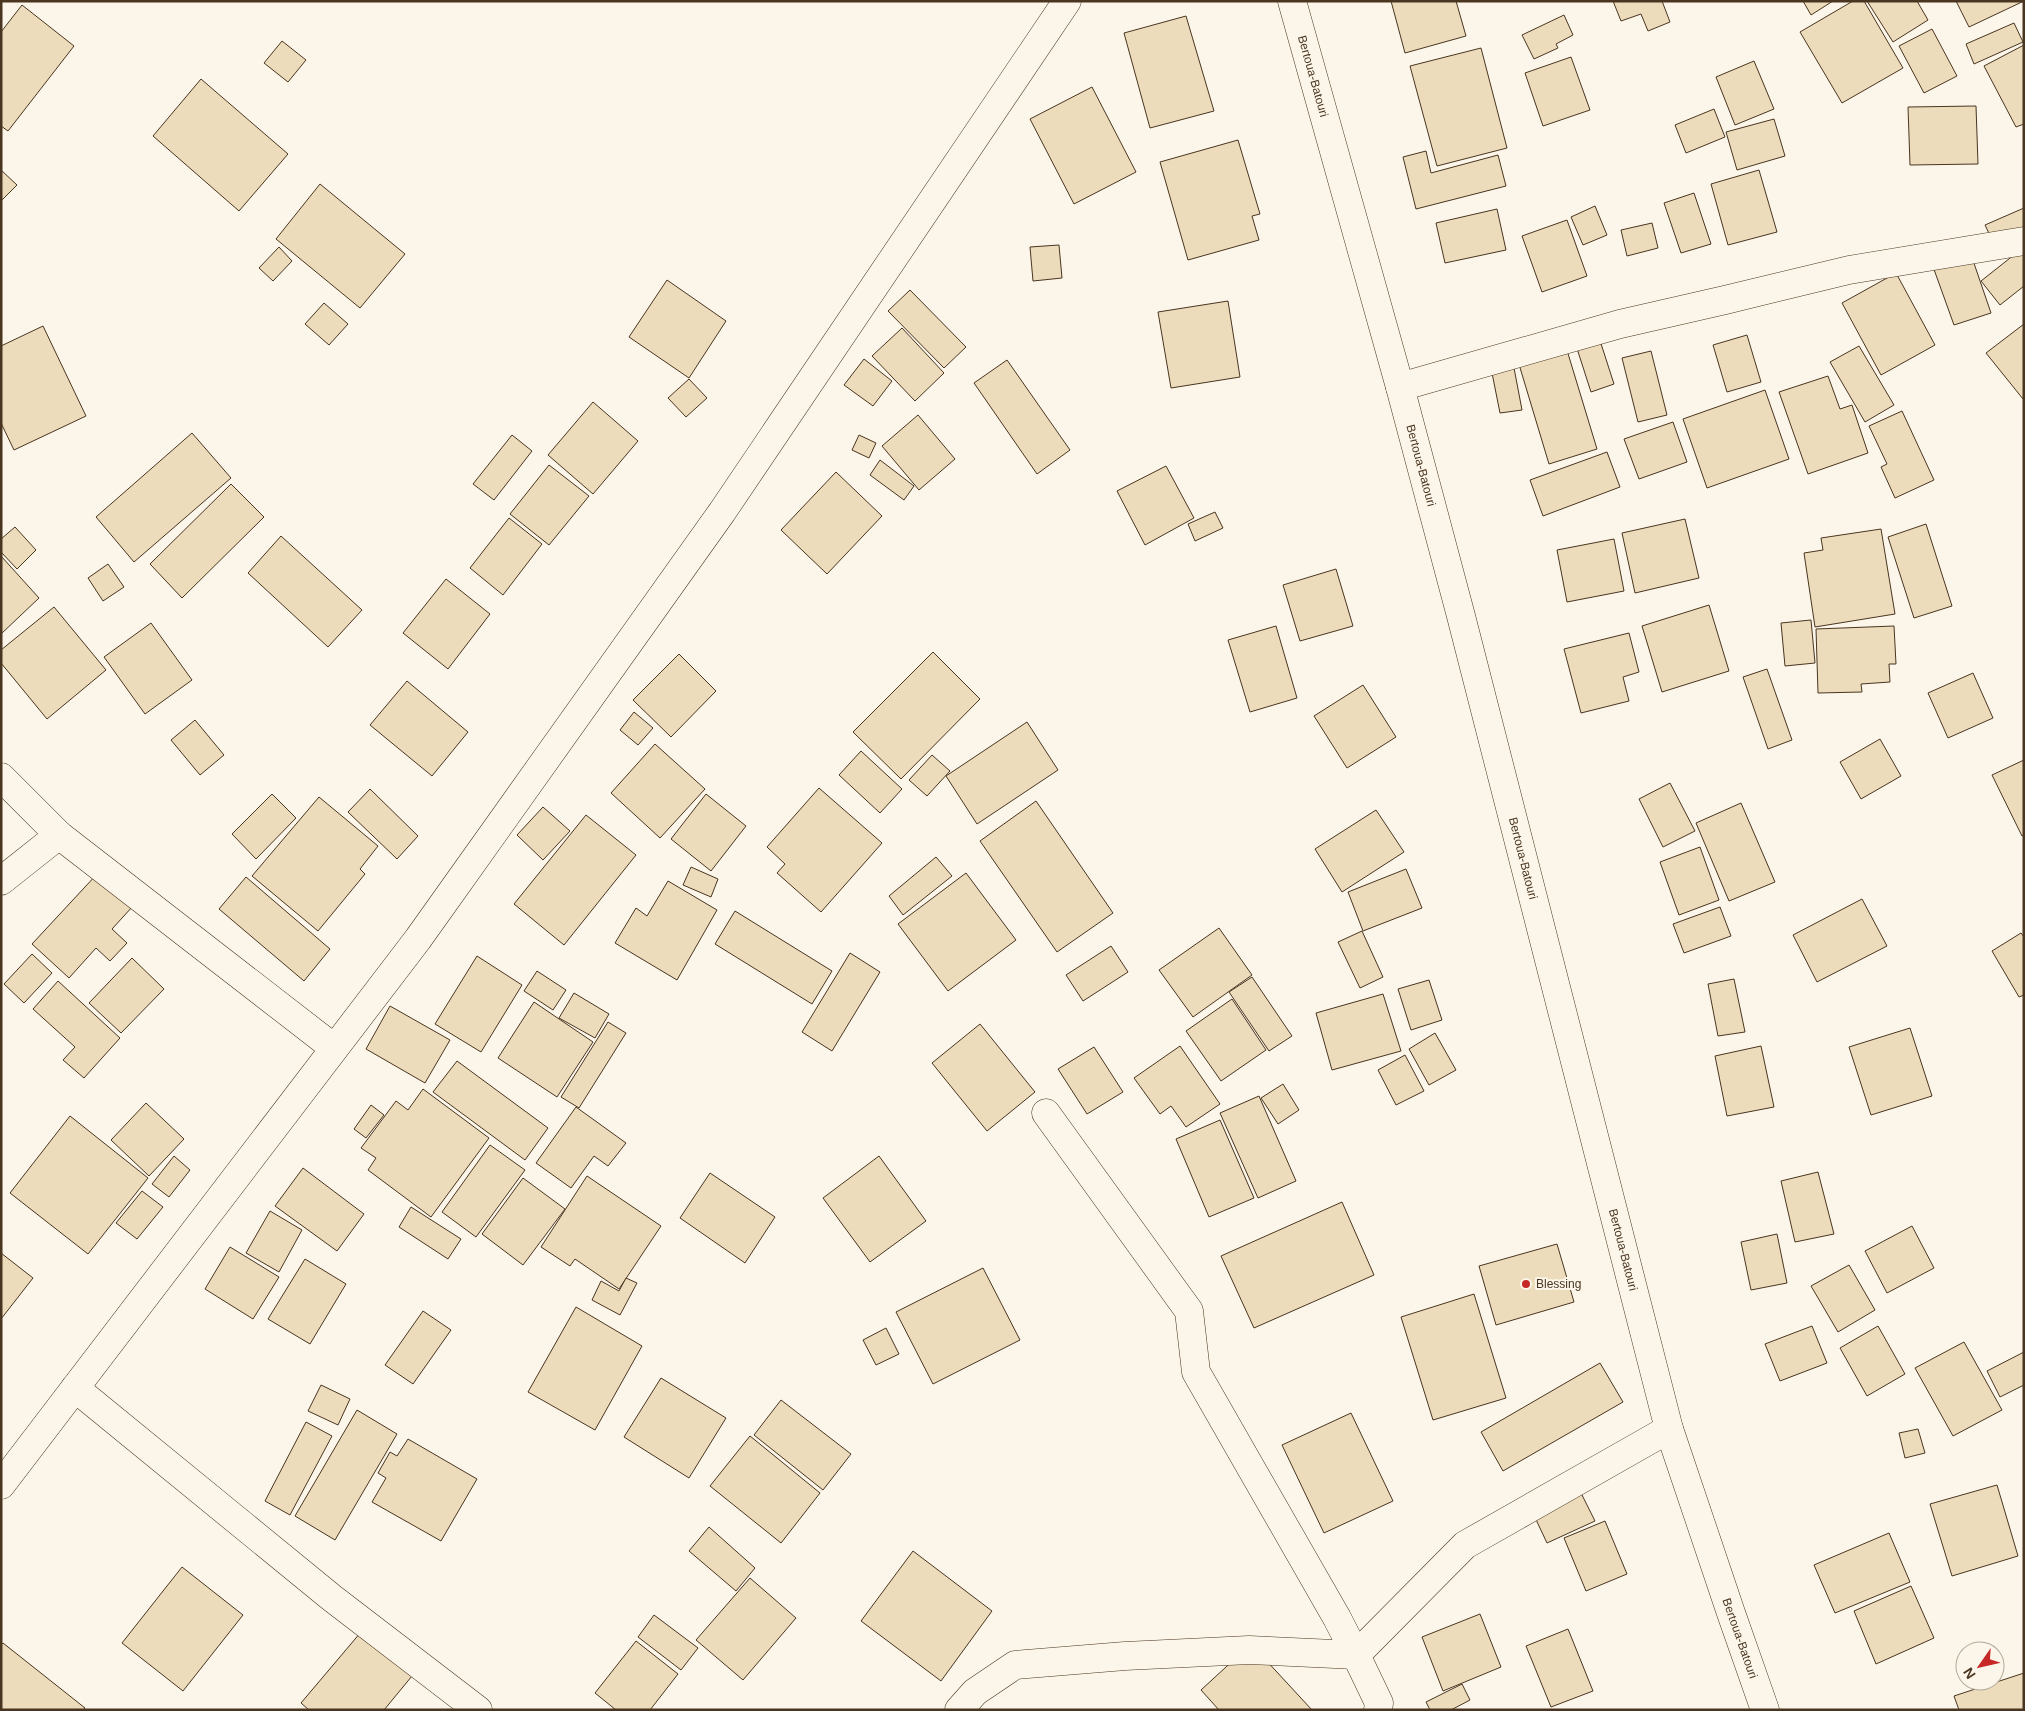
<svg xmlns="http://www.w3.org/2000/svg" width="2025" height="1711" viewBox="0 0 2025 1711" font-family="Helvetica,sans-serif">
<rect width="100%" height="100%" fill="#fbf6e9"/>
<g fill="#ecdcbc" stroke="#4a3520">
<polygon points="1391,1 1456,1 1466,36 1405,53"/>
<polygon points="1613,1 1662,1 1670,22 1648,31 1641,14 1621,21"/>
<polygon points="1803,1 1833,1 1811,15"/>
<polygon points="1853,1 1864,1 1903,68 1842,103 1800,32"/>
<polygon points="1867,1 1917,1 1928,20 1893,42"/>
<polygon points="1956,1 2024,1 1969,27"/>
<polygon points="22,5 74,46 8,131 1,126 1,32"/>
<polygon points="1564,15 1573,35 1556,44 1558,48 1534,59 1522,35"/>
<polygon points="1186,16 1214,111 1150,128 1124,33"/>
<polygon points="2014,23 2023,42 1974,64 1966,44"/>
<polygon points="1932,29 1957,76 1924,93 1899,46"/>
<polygon points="282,41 306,60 288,82 264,63"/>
<polygon points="2024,45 2024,124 2016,127 1984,66"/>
<polygon points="1481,48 1507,148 1437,166 1410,66"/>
<polygon points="1571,57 1590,110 1543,126 1525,73"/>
<polygon points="1754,61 1774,109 1735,125 1716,77"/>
<polygon points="201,79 288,154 239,211 153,136"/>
<polygon points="1092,87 1136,172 1074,204 1030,119"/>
<polygon points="1976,106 1978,164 1910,165 1908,107"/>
<polygon points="1714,109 1725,137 1686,153 1675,125"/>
<polygon points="1774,119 1785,156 1737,170 1726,132"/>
<polygon points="1238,140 1260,214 1252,216 1259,240 1188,260 1160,162"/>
<polygon points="1426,151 1431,173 1498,155 1506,186 1416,209 1403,157"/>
<polygon points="1,170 17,185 1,201"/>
<polygon points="1759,170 1777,232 1728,245 1711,184"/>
<polygon points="320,184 405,254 360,308 276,239"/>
<polygon points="1694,193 1711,244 1681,253 1664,203"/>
<polygon points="1595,206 1607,235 1583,245 1571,217"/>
<polygon points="2024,208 2024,239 1997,250 1985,225"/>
<polygon points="1497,209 1506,250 1445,263 1436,223"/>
<polygon points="1567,220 1587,276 1542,292 1522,236"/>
<polygon points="1652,223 1658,248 1627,256 1621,230"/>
<polygon points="1965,237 1991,313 1954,325 1927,250"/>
<polygon points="1059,245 1062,278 1033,281 1030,247"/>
<polygon points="279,247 292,261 273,281 259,268"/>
<polygon points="2024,247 2024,286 2000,305 1981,281"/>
<polygon points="1896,273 1935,345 1881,375 1842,303"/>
<polygon points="667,280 726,321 689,378 629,337"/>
<polygon points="910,290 966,347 944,368 888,311"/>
<polygon points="1228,301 1240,377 1171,388 1158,312"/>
<polygon points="324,303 348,324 329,345 305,324"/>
<polygon points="2024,324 2024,398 2023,399 1986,353"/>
<polygon points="1595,325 1614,384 1591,392 1572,333"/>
<polygon points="43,326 86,416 14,450 1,423 1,346"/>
<polygon points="902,328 944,373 915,401 872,356"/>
<polygon points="1747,335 1761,382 1727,392 1713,345"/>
<polygon points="1859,346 1894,405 1865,422 1830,362"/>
<polygon points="1566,347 1597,449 1549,464 1518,361"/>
<polygon points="1651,351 1667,415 1638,422 1622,358"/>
<polygon points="864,359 892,381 873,406 844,385"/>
<polygon points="1007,360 1070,450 1037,474 974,383"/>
<polygon points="1514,368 1522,410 1500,413 1492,373"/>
<polygon points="1828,376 1840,409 1852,405 1868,453 1808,474 1779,392"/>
<polygon points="689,379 707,398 686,417 668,398"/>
<polygon points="1765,390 1789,459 1707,488 1683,419"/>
<polygon points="593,402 638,441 593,494 548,455"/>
<polygon points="1902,411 1934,480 1895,498 1881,467 1887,464 1869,426"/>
<polygon points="918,415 955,459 919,490 882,446"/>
<polygon points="1673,422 1687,462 1639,479 1624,439"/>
<polygon points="192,433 231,478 134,562 96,517"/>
<polygon points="512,435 532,451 494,500 473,484"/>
<polygon points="859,435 876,443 869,458 852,450"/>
<polygon points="1607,452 1620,487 1543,516 1530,480"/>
<polygon points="880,460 914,486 904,500 870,475"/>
<polygon points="549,465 589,496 549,545 510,514"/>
<polygon points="1166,466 1194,518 1145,545 1117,491"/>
<polygon points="836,472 882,516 827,574 781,530"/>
<polygon points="231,484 264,517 182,598 150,564"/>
<polygon points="1215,512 1223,528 1195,541 1188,524"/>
<polygon points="509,518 542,544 503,595 470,568"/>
<polygon points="1685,519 1699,578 1635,593 1622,533"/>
<polygon points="1926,524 1952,606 1914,618 1888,537"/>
<polygon points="15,527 36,550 17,569 1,552 1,539"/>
<polygon points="1881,529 1895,614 1815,627 1804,553 1823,550 1821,538"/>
<polygon points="281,536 362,610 328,647 248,573"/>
<polygon points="1614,539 1624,591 1567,602 1557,550"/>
<polygon points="1,556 39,598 1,634"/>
<polygon points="108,564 124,587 103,601 88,578"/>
<polygon points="1336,569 1353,626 1300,641 1283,585"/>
<polygon points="446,579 490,614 448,669 403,633"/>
<polygon points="1709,605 1729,671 1662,692 1642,626"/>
<polygon points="54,607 106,670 47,719 1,663 1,650"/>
<polygon points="1811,620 1815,663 1785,666 1781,623"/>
<polygon points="151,623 192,680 145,714 104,657"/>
<polygon points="1276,626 1297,698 1250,712 1228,640"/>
<polygon points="1894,626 1896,664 1889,664 1890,682 1861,684 1862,692 1818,693 1816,629"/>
<polygon points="1629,633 1639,672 1623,677 1629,701 1581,713 1564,649"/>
<polygon points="933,652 980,699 901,779 853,732"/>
<polygon points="679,654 716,691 671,737 633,700"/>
<polygon points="1767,669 1792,740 1768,749 1743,677"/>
<polygon points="1973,673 1993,718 1948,738 1928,693"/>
<polygon points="407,681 468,732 432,776 370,725"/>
<polygon points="1363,685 1396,737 1347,768 1314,716"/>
<polygon points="634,712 653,728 638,745 620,730"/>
<polygon points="195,720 224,755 200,775 171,740"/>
<polygon points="1027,722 1058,770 977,824 946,776"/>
<polygon points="1880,739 1901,776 1861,799 1840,762"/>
<polygon points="655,744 705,789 660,838 611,793"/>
<polygon points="861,751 902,789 880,813 839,775"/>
<polygon points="932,755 950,771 927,796 909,780"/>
<polygon points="2024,760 2024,835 2022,836 1992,775"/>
<polygon points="1670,783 1695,831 1663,847 1639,799"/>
<polygon points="819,788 882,843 821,912 777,873 785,864 767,847"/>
<polygon points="370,789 418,836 397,859 348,812"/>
<polygon points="272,794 296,818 256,859 232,834"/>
<polygon points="706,794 746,826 711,871 671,839"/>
<polygon points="319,797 378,846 360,869 365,874 318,931 252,876"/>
<polygon points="1036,801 1113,913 1057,952 980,841"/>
<polygon points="1741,803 1775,882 1729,901 1696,823"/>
<polygon points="543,807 570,831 543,860 517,835"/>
<polygon points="1376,810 1404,852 1342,892 1315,849"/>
<polygon points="586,815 636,855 564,945 514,904"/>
<polygon points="1700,847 1719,900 1679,915 1660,862"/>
<polygon points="936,857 952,876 903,915 889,896"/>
<polygon points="691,867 718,879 711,897 683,885"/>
<polygon points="1406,869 1422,908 1363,931 1348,892"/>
<polygon points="98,873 133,906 112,929 127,943 110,961 96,948 69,978 32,944"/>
<polygon points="966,873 1016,940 948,991 898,924"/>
<polygon points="246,877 330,949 304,981 219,909"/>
<polygon points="668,881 717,910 677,980 615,943 636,908 647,916"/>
<polygon points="1862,899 1887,946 1817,982 1793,935"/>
<polygon points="1720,907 1731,936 1684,953 1673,924"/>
<polygon points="735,911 832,971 812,1004 715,944"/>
<polygon points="1219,928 1252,975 1193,1017 1159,970"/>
<polygon points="1362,931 1383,977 1360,988 1338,942"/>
<polygon points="2021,933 2024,937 2024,995 2019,997 1992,951"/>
<polygon points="1111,946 1128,972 1083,1001 1066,975"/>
<polygon points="850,953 880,972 832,1051 802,1032"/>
<polygon points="32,954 52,973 24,1003 4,984"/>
<polygon points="477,956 522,985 481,1052 435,1024"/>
<polygon points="132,958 164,989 121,1033 89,1003"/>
<polygon points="537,971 566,990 553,1010 524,991"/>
<polygon points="1252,977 1292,1036 1269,1051 1229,992"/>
<polygon points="1734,979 1745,1032 1718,1036 1708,984"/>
<polygon points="1429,980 1442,1020 1411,1030 1398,989"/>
<polygon points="58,981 120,1038 84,1078 63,1060 75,1047 33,1009"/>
<polygon points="574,993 609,1014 595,1038 559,1018"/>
<polygon points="1383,994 1401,1051 1332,1070 1316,1013"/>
<polygon points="1232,999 1266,1050 1221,1081 1186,1031"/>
<polygon points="534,1002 593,1042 557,1097 498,1058"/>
<polygon points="390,1006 450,1040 425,1083 366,1049"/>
<polygon points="608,1022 626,1033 579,1108 561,1097"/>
<polygon points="980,1024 1035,1092 987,1131 932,1063"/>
<polygon points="1910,1028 1932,1096 1871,1115 1849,1047"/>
<polygon points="1435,1033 1456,1070 1429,1085 1409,1049"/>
<polygon points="1180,1046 1220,1104 1186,1127 1171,1106 1160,1114 1134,1078"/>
<polygon points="1761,1046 1774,1107 1727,1116 1715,1056"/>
<polygon points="1094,1047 1123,1092 1087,1114 1058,1069"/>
<polygon points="1405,1055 1424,1091 1396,1105 1378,1070"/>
<polygon points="457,1061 548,1128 525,1160 433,1092"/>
<polygon points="1283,1084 1299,1110 1278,1124 1261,1098"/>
<polygon points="423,1089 489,1138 431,1217 368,1170 376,1158 361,1148 396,1101 408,1110"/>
<polygon points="1259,1096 1296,1181 1258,1198 1220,1113"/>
<polygon points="146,1103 184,1139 149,1176 111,1140"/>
<polygon points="371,1105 384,1115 366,1138 354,1129"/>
<polygon points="576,1107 626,1143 608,1166 594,1156 571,1188 536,1163"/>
<polygon points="70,1116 148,1178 88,1254 10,1193"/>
<polygon points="1220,1120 1254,1198 1209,1217 1176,1139"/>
<polygon points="490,1145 525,1170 476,1237 442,1212"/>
<polygon points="174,1156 190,1170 169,1197 152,1184"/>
<polygon points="879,1156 926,1221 870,1262 823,1198"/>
<polygon points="303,1168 364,1214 337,1251 275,1206"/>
<polygon points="1818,1172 1834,1234 1795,1242 1781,1181"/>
<polygon points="710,1173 775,1217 745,1263 680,1218"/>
<polygon points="587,1176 661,1226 619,1289 575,1259 570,1266 541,1247"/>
<polygon points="523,1178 565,1209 523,1265 482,1234"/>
<polygon points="142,1191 163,1207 137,1239 116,1223"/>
<polygon points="1342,1202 1374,1275 1254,1328 1221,1256"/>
<polygon points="411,1207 461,1239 448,1259 399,1227"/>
<polygon points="270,1211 302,1230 279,1272 246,1253"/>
<polygon points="1912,1226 1934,1268 1887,1293 1865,1251"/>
<polygon points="1777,1234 1787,1283 1751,1290 1741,1242"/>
<polygon points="1557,1244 1574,1302 1496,1325 1479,1266"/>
<polygon points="230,1247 279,1277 253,1319 205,1289"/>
<polygon points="1,1253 33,1278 1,1319"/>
<polygon points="305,1259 346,1284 310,1344 268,1319"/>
<polygon points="1849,1265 1875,1310 1838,1332 1811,1286"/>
<polygon points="983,1268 1020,1340 933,1384 896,1312"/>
<polygon points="626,1278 637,1283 620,1315 592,1300 601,1281 619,1291"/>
<polygon points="1474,1294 1506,1398 1433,1420 1401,1317"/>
<polygon points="576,1307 642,1346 595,1430 528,1392"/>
<polygon points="423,1311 451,1330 413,1384 385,1365"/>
<polygon points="1812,1326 1827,1363 1780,1381 1765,1344"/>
<polygon points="1878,1326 1905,1374 1867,1396 1840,1348"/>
<polygon points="886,1328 899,1354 876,1365 863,1340"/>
<polygon points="1964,1342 2002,1410 1953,1436 1915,1368"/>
<polygon points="2024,1352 2024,1385 2000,1397 1987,1371"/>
<polygon points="1600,1363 1623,1402 1503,1471 1481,1432"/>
<polygon points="661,1378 726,1418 689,1478 624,1437"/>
<polygon points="321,1385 350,1399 338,1425 308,1411"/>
<polygon points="781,1400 851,1454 823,1490 754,1435"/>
<polygon points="357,1410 397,1434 335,1540 295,1516"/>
<polygon points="1351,1413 1393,1501 1324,1533 1282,1445"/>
<polygon points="306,1422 332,1436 290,1515 265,1501"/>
<polygon points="1918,1429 1925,1453 1905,1458 1899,1433"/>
<polygon points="750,1436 820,1493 781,1543 710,1486"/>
<polygon points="408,1439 477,1479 441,1541 372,1502 386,1478 378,1473 390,1452 397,1456"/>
<polygon points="1997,1485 2018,1556 1952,1576 1930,1504"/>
<polygon points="1578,1487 1595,1521 1547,1543 1531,1509"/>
<polygon points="1605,1521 1627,1574 1586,1591 1564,1538"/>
<polygon points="709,1527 755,1568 736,1591 689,1551"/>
<polygon points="1889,1533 1910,1582 1835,1613 1814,1565"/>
<polygon points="913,1551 992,1611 941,1681 861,1621"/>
<polygon points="182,1567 243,1615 183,1691 122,1643"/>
<polygon points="750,1578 796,1618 743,1680 696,1640"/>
<polygon points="1911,1586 1934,1638 1876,1664 1854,1611"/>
<polygon points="1480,1614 1501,1667 1443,1691 1422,1637"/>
<polygon points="654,1615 698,1648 681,1670 638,1637"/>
<polygon points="1568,1629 1593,1691 1551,1707 1526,1646"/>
<polygon points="361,1632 412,1676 384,1710 309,1710 301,1703"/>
<polygon points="636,1641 678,1674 650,1710 616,1710 595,1693"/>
<polygon points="3,1643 85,1708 83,1710 1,1710 1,1645"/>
<polygon points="1251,1644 1312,1710 1219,1710 1201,1690"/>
<polygon points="2024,1673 2024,1710 1959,1710 1954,1696"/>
<polygon points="1462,1684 1470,1700 1451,1710 1430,1710 1426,1702"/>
</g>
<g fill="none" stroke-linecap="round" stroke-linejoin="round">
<g stroke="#4a3520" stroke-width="29">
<g id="street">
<polyline points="1400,387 1620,324 1725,300 1849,270 2024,241"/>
<polyline points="1,777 59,835 334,1048"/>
<polyline points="1,881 59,835"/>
<polyline points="75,1388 332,1598 478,1710"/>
<polyline points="1,1485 418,939 722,512 1067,1"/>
<polyline points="959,1710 975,1692 1015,1665 1125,1656 1249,1650 1356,1655 1337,1618 1196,1372 1189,1311 1046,1113"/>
<polyline points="1378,1710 1379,1703 1356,1655 1465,1545 1669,1429"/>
</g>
</g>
<g stroke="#4a3520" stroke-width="29">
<g id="highway">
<path id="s1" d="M 1292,1 L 1400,387 L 1461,616 L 1669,1429 L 1731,1613 L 1765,1710"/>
</g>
</g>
<use href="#street" stroke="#fbf6e9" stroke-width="28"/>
<use href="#highway" stroke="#fbf6e9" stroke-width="28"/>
</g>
<circle fill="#c62828" stroke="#fbf6e9" stroke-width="2" cx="1526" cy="1284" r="5"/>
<g text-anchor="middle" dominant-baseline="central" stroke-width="4" stroke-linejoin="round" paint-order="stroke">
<g font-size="12" fill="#4a3520" stroke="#fbf6e9">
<text stroke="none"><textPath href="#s1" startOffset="78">Bertoua-Batouri</textPath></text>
<text stroke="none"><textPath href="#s1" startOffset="482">Bertoua-Batouri</textPath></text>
<text stroke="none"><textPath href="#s1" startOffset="888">Bertoua-Batouri</textPath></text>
<text stroke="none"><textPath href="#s1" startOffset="1292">Bertoua-Batouri</textPath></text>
<text stroke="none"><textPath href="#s1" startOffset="1698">Bertoua-Batouri</textPath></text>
</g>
<g font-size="12" fill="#4a3520" stroke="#fbf6e9" text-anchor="start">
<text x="1536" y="1284">Blessing</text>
</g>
</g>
<rect width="2025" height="1711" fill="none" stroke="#4a3520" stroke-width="5"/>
<g transform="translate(1980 1666) rotate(236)"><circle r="24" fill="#fbf6e9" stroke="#b4a999"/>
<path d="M0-4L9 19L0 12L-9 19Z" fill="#c62828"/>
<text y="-8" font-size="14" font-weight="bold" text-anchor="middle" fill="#4a3520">N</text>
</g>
</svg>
